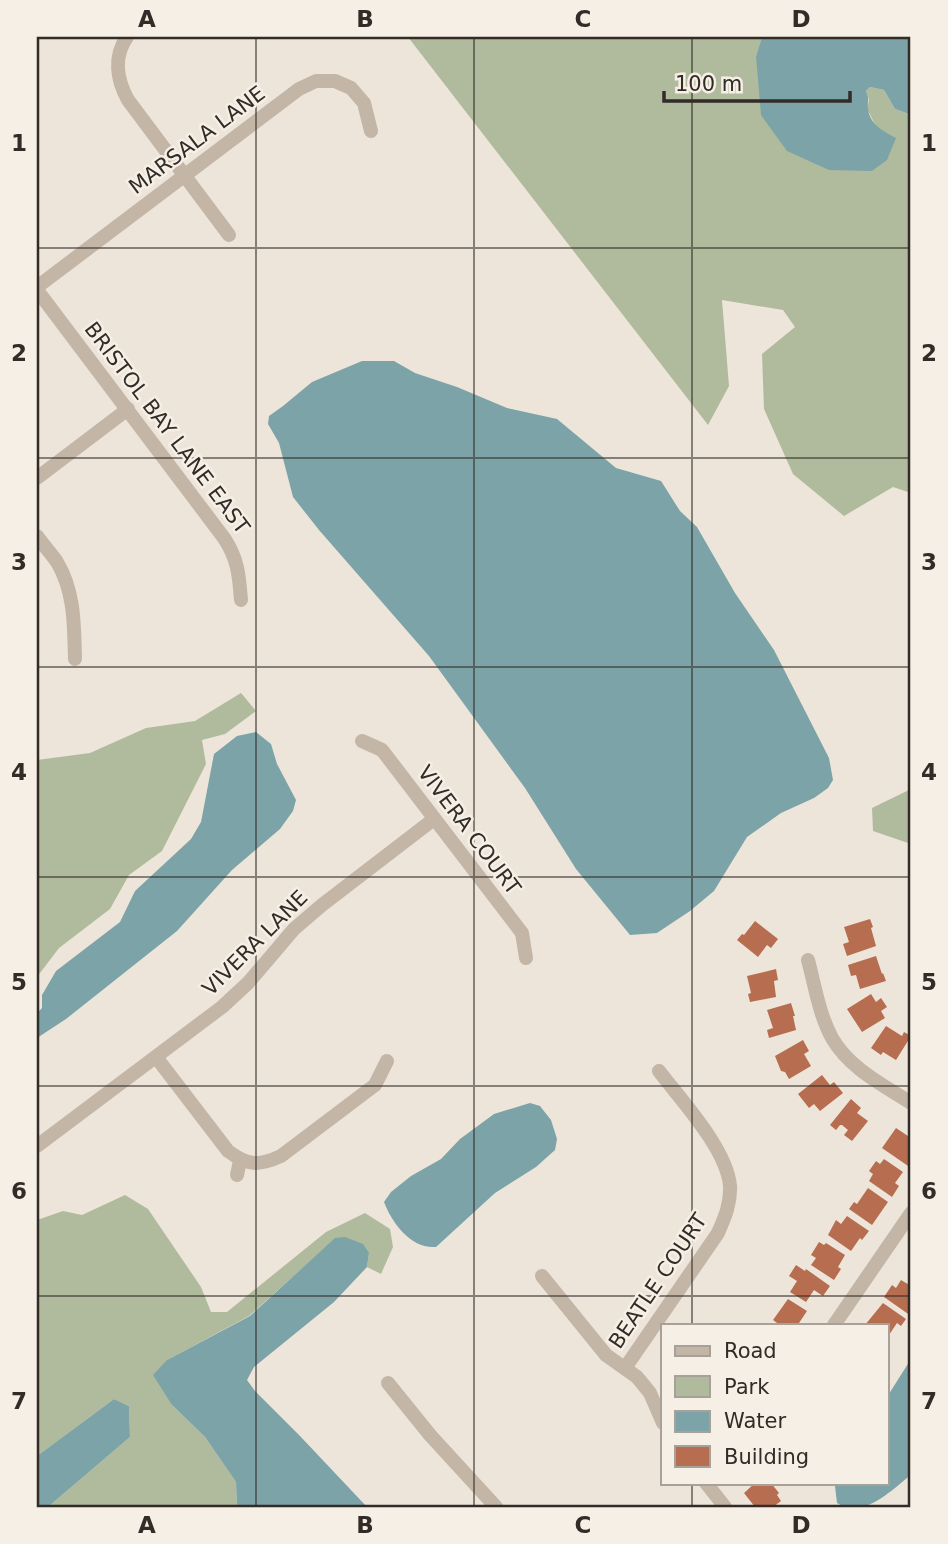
<svg xmlns="http://www.w3.org/2000/svg" width="948" height="1544" viewBox="0 0 948 1544" font-family="'DejaVu Sans',sans-serif">
<rect width="100%" height="100%" fill="#eee5da"/>
<g fill="#afbb9c">
<polygon points="408,37 762,37 756,56 877,128 867,109 869,100 866,91 870,87 884,90 895,109 909,114 911,113 911,493 893,487 844,516 793,474 764,409 762,354 795,327 783,310 722,300 729,386 708,425"/>
<polygon points="241,693 256,711 225,734 202,740 206,764 162,851 129,875 110,909 59,948 37,977 37,760 90,753 146,728 195,721"/>
<polygon points="911,789 911,846 908,843 873,831 872,808"/>
<polygon points="125,1195 148,1209 201,1287 211,1312 227,1312 326,1232 365,1213 390,1229 393,1247 381,1274 367,1267 369,1253 335,1239 249,1316 167,1360 172,1405 205,1437 236,1482 237,1507 48,1507 130,1437 129,1406 114,1399 37,1456 37,1220 63,1211 82,1215"/>
</g>
<g fill="#7ca3a7">
<path d="M 762,37 L 911,37 L 911,113 L 909,114 L 895,109 L 884,90 L 870,87 L 866,91 C 870,101 867,100 868,108 C 869,124 884,132 896,138 L 887,160 L 872,171 L 829,170 L 787,151 L 761,115 L 756,56 Z"/>
<polygon points="362,361 394,361 415,373 457,387 507,408 557,419 616,468 661,481 680,511 697,527 735,593 774,650 829,758 833,780 828,788 814,798 781,813 747,837 714,891 690,911 657,933 630,935 576,869 525,788 429,656 319,530 293,497 279,443 268,424 269,416 283,406 312,382"/>
<polygon points="256,732 271,744 277,764 296,800 293,811 280,829 232,870 177,931 66,1019 37,1038 37,1013 42,1008 42,995 56,971 120,922 135,891 191,839 201,822 214,754 237,736"/>
<path d="M 530,1103 L 540,1106 L 551,1120 L 557,1139 L 555,1150 L 536,1167 L 495,1193 L 436,1247 C 411,1249 392,1223 384,1202 L 391,1192 L 411,1176 L 441,1159 L 460,1139 L 494,1114 Z"/>
<polygon points="345,1237 363,1244 369,1253 367,1267 334,1302 254,1367 247,1380 255,1391 300,1436 367,1507 237,1507 236,1482 205,1437 172,1405 153,1375 167,1360 250,1316 335,1238"/>
<path d="M 911,1359 L 911,1475 C 891,1490 864,1520 837,1503 L 835,1486 L 837,1483 L 887,1483 L 887,1397 Z"/>
<polygon points="114,1399 129,1406 130,1437 48,1507 37,1507 37,1456"/>
</g>
<g fill="#b76d4f">
<polygon points="870,919 873,927 871,928 876,946 847,956 843,944 849,942 844,927"/>
<polygon points="755,921 778,939 771,948 767,945 758,957 737,940 742,934 744,935"/>
<polygon points="876,956 882,974 883,973 886,981 860,989 856,975 851,976 848,965"/>
<polygon points="776,969 778,980 774,981 776,997 750,1002 748,994 751,993 747,976"/>
<polygon points="871,994 876,1002 881,998 887,1007 881,1011 885,1018 862,1032 847,1009"/>
<polygon points="791,1003 795,1016 793,1016 796,1030 769,1038 767,1030 773,1028 767,1010"/>
<polygon points="886,1026 902,1036 904,1032 911,1036 896,1060 883,1052 881,1055 871,1048"/>
<polygon points="803,1040 809,1051 804,1054 811,1066 789,1079 785,1072 781,1071 775,1056"/>
<polygon points="822,1075 830,1085 834,1082 843,1093 820,1111 814,1104 809,1108 798,1094"/>
<polygon points="851,1099 861,1108 857,1113 868,1121 852,1141 844,1135 848,1130 842,1125 840,1125 836,1130 830,1125"/>
<polygon points="896,1128 911,1138 911,1149 910,1151 911,1152 911,1168 882,1148"/>
<polygon points="884,1159 903,1172 895,1183 899,1186 892,1197 869,1181 873,1174 869,1171 876,1161 880,1164"/>
<polygon points="868,1188 888,1202 872,1225 849,1209 854,1202 857,1204"/>
<polygon points="847,1216 869,1231 862,1240 860,1238 851,1251 828,1235 836,1220 841,1224"/>
<polygon points="819,1242 824,1245 826,1243 845,1255 838,1267 841,1269 834,1280 811,1265 816,1258 811,1255"/>
<polygon points="796,1265 805,1271 806,1269 830,1286 823,1296 814,1290 806,1302 790,1292 797,1281 789,1276"/>
<polygon points="901,1280 911,1286 911,1316 884,1297 892,1285 896,1288"/>
<polygon points="788,1299 807,1311 799,1323 803,1325 780,1325 773,1320"/>
<polygon points="883,1303 906,1319 901,1326 897,1323 887,1338 887,1325 865,1325"/>
<polygon points="755,1483 771,1483 779,1493 777,1495 781,1501 773,1507 755,1507 744,1493"/>
</g>
<g fill="none" stroke-linecap="round" stroke-linejoin="round">
<g stroke="#c4b6a7" stroke-width="14">
<path d="M 127,37 C 113,57 117,80 128,100 L 229,235"/>
<polyline points="37,287 299,89 316,81 335,81 351,88 364,103 371,131"/>
<path d="M 37,290 L 224,538 C 238,559 239,575 241,600"/>
<polyline points="37,478 128,409"/>
<path d="M 37,536 C 43,545 51,553 57,562 C 75,592 74,626 75,659"/>
<polyline points="362,741 382,750 522,933 526,958"/>
<path d="M 808,960 C 815,986 819,1014 832,1038 C 849,1068 883,1085 911,1103"/>
<path d="M 156,1057 L 228,1151 C 248,1166 259,1166 281,1156 L 375,1085 L 387,1061"/>
<polyline points="37,1146 222,1007 248,983 294,929 322,905 434,819"/>
<polyline points="237,1175 240,1161"/>
<polyline points="542,1276 606,1355 637,1377 650,1393 663,1423"/>
<polyline points="834,1325 911,1213"/>
<path d="M 625,1368 L 718,1233 C 725,1217 731,1203 730,1186 C 727,1149 681,1100 659,1071"/>
<polyline points="388,1383 430,1435 496,1507"/>
<polyline points="706,1483 725,1507"/>
</g>
</g>
<path fill="none" stroke="#322b27" stroke-width="2" stroke-opacity="0.55" d="M 256,37 L 256,1507M 474,37 L 474,1507M 692,37 L 692,1325M 37,248 L 911,248M 37,458 L 911,458M 37,667 L 911,667M 37,877 L 911,877M 37,1086 L 911,1086M 37,1296 L 911,1296M 692,1483 L 692,1507"/>
<g text-anchor="middle" dominant-baseline="central" stroke-width="5" stroke-linejoin="round" paint-order="stroke">
<g font-size="21" fill="#322b27" stroke="#f6efe5">
<text transform="translate(197 140) rotate(-37)">MARSALA LANE</text>
<text transform="translate(167 428) rotate(53)">BRISTOL BAY LANE EAST</text>
<text transform="translate(469 830) rotate(53)">VIVERA COURT</text>
<text transform="translate(255 943) rotate(-45)">VIVERA LANE</text>
<text transform="translate(658 1281) rotate(-56)">BEATLE COURT</text>
</g>
</g>
<rect width="948" height="1544" fill="none" stroke="#f6efe5" stroke-width="77"/>
<rect x="661" y="1324" width="228" height="161" fill="#f6efe5" stroke="#a8a199" stroke-width="2"/>
<rect x="675" y="1346" width="35" height="10" fill="#c4b6a7" stroke="#a8a199" stroke-width="2"/>
<text x="724" y="1358" font-size="21" fill="#322b27">Road</text>
<rect x="675" y="1376" width="35" height="21" fill="#afbb9c" stroke="#a8a199" stroke-width="2"/>
<text x="724" y="1394" font-size="21" fill="#322b27">Park</text>
<rect x="675" y="1411" width="35" height="21" fill="#7ca3a7" stroke="#a8a199" stroke-width="2"/>
<text x="724" y="1428" font-size="21" fill="#322b27">Water</text>
<rect x="675" y="1446" width="35" height="21" fill="#b76d4f" stroke="#a8a199" stroke-width="2"/>
<text x="724" y="1464" font-size="21" fill="#322b27">Building</text>
<path d="M664 91v10h186v-10" fill="none" stroke="#322b27" stroke-width="3.5"/>
<text x="675" y="91" font-size="21" fill="#322b27" stroke="#f6efe5" stroke-width="5" paint-order="stroke">100 m</text>
<rect x="38" y="38" width="871" height="1468" fill="none" stroke="#322b27" stroke-width="2.5"/>
<g font-size="23" text-anchor="middle" font-weight="bold" fill="#322b27">
<text x="147" y="27">A</text>
<text x="365" y="27">B</text>
<text x="583" y="27">C</text>
<text x="801" y="27">D</text>
<text x="19" y="151">1</text>
<text x="929" y="151">1</text>
<text x="19" y="361">2</text>
<text x="929" y="361">2</text>
<text x="19" y="570">3</text>
<text x="929" y="570">3</text>
<text x="19" y="780">4</text>
<text x="929" y="780">4</text>
<text x="19" y="990">5</text>
<text x="929" y="990">5</text>
<text x="19" y="1199">6</text>
<text x="929" y="1199">6</text>
<text x="19" y="1409">7</text>
<text x="929" y="1409">7</text>
<text x="147" y="1533">A</text>
<text x="365" y="1533">B</text>
<text x="583" y="1533">C</text>
<text x="801" y="1533">D</text>
</g>
</svg>
